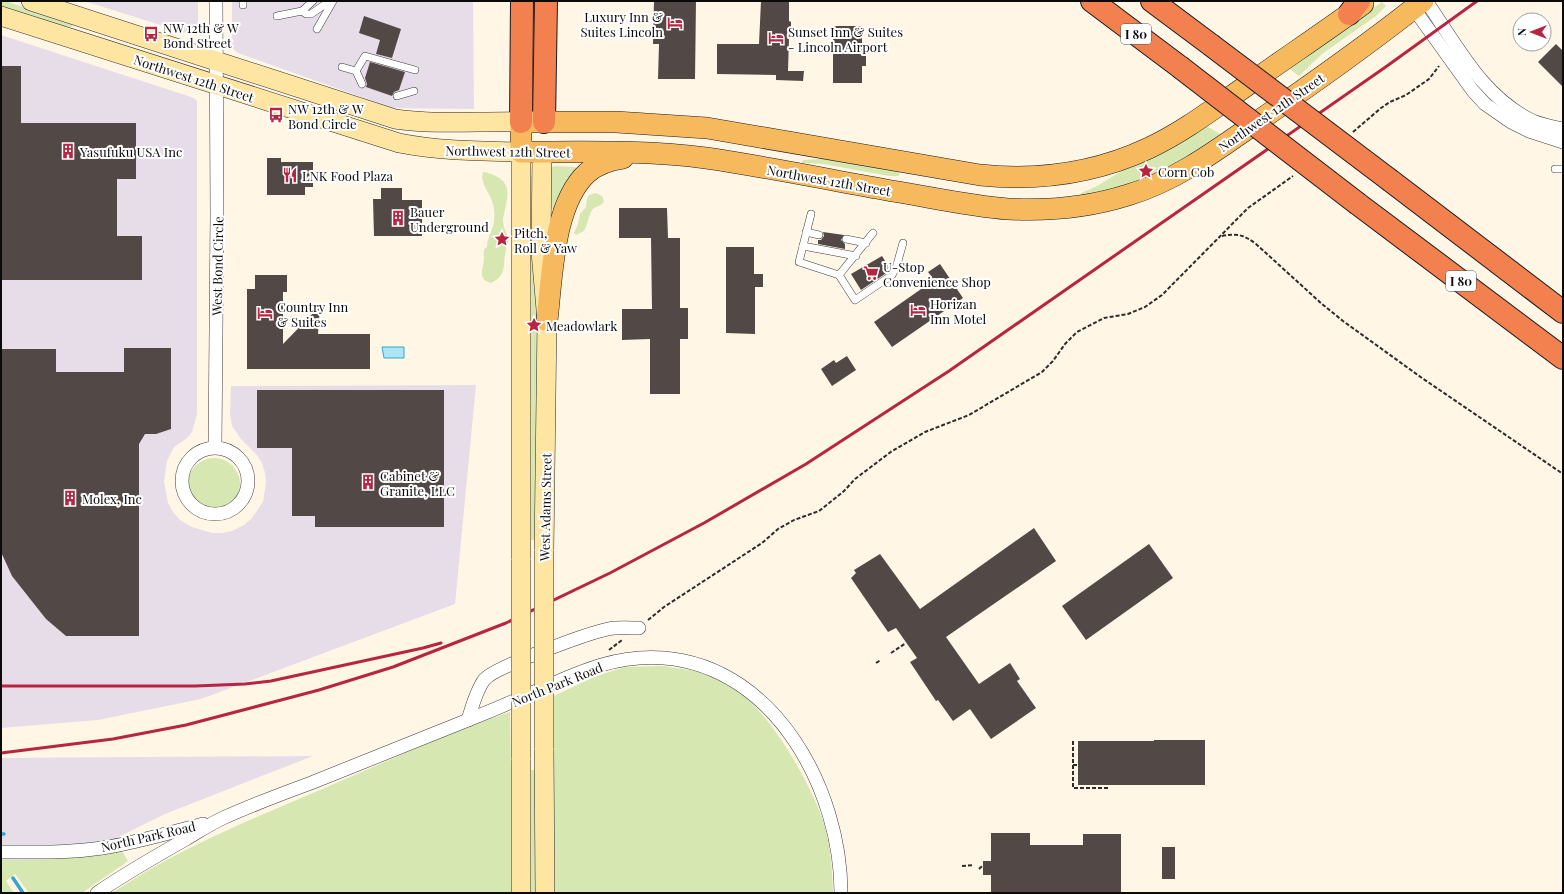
<svg xmlns="http://www.w3.org/2000/svg" width="1564" height="894" viewBox="0 0 1564 894" font-family="'Playfair Display',serif">
<rect width="100%" height="100%" fill="#fff6e6"/>
<g fill="#e6dde9">
<polygon points="84,1 198,1 198,26 195,31 189,34"/>
<polygon points="232,1 473,1 474,109 392,108 238,53 234,50 232,46"/>
<polygon points="1,35 194,98 197,101 197,414 192,432 187,438 174,447 167,461 164,482 168,503 173,512 180,520 192,527 212,533 222,533 232,531 244,525 251,519 263,502 266,483 265,473 262,463 257,455 241,439 232,426 230,414 231,386 476,385 455,604 201,699 98,720 1,728"/>
<polygon points="313,756 165,814 72,860 1,871 1,758"/>
</g>
<g fill="#d6e7b2">
<polygon points="1,1 5,1 73,23 72,27 50,25 1,10"/>
<polygon points="1382,2 1386,6 1376,16 1322,54 1299,76 1287,67"/>
<polygon points="1205,125 1223,136 1213,143 1149,177 1123,187 1082,197 1081,193 1097,186 1125,169 1143,161"/>
<polygon points="820,159 836,159 900,171 899,176 889,176 823,164 802,163 803,160"/>
<polygon points="555,166 575,167 578,170 555,209 551,209 550,168"/>
<path d="M 483,172 C 492,173 503,178 506,186 C 510,196 504,210 503,220 C 503,227 506,231 508,238 C 509,243 507,245 506,250 C 502,265 508,275 491,283 C 476,279 484,268 484,258 C 484,253 482,250 487,247 C 487,240 490,235 492,229 C 495,222 495,212 493,204 C 491,194 479,183 483,172 Z"/>
<polygon points="530,176 533,176 539,299 536,540 527,540"/>
<path d="M 596,193 L 602,196 L 604,201 C 601,207 598,205 593,209 C 590,211 587,226 584,231 L 576,235 L 574,233 L 578,224 L 580,214 L 586,207 L 587,198 L 589,195 Z"/>
<circle cx="214" cy="484" r="26"/>
<path d="M 664,666 C 676,669 692,669 703,674 C 715,678 728,685 738,692 C 771,713 812,786 824,824 C 831,846 832,870 833,893 L 551,893 L 552,697 L 596,676 L 625,667 Z"/>
<path d="M 510,712 L 513,893 L 112,893 C 179,848 254,818 327,787 C 388,761 448,733 510,712 Z"/>
<rect x="528" y="770" width="9" height="123"/>
<path d="M 122,851 L 128,861 L 82,893 L 29,893 L 15,874 L 6,881 L 14,893 L 1,893 L 1,860 C 42,860 82,859 122,851 Z"/>
</g>
<polygon fill="#ace5f5" stroke="#34a7cb" points="382,347 404,347 404,358 384,358"/>
<g fill="none" stroke-linecap="round" stroke-linejoin="round">
<g stroke="#34a7cb" stroke-width="3.5">
<polyline points="1,834 4,834"/>
<polyline points="13,878 23,893"/>
</g>
</g>
<g fill="#524946">
<polygon points="654,1 696,1 695,79 658,79 659,44 653,44"/>
<polygon points="761,1 789,1 789,21 791,22 791,38 789,38 788,71 804,71 803,81 776,80 776,75 717,74 717,44 759,44"/>
<polygon points="364,16 401,29 392,58 376,54 380,40 359,33"/>
<polygon points="833,26 862,26 862,51 866,51 866,66 862,66 862,83 833,83"/>
<polygon points="1556,44 1563,51 1563,87 1538,62"/>
<polygon points="370,62 405,72 399,90 394,92 392,96 366,87 367,84 365,78"/>
<polygon points="1,66 21,66 21,123 136,123 136,179 117,179 117,236 142,236 142,280 1,280"/>
<polygon points="267,158 281,158 281,162 313,162 313,187 305,187 305,195 267,195"/>
<polygon points="381,188 402,188 402,200 422,200 422,236 374,236 373,199 381,199"/>
<polygon points="619,208 667,208 668,238 680,238 680,308 688,308 688,339 680,339 680,394 650,394 650,339 622,340 622,309 652,309 651,238 619,238"/>
<polygon points="823,232 844,235 841,240 845,244 845,249 818,244 818,240 821,240 824,236"/>
<polygon points="726,247 754,247 754,274 763,274 763,287 755,287 755,334 726,333"/>
<polygon points="882,256 890,269 888,272 861,290 851,274"/>
<polygon points="940,264 963,298 892,347 874,322 934,280 928,272"/>
<polygon points="255,275 287,275 287,292 283,292 283,344 320,306 318,334 370,334 370,369 247,369 247,289 255,289"/>
<polygon points="124,348 171,348 171,429 156,434 145,434 139,444 139,636 66,636 46,619 12,576 1,552 1,349 56,349 56,372 124,372"/>
<polygon points="847,356 856,370 832,386 821,369 834,360 836,363"/>
<polygon points="257,390 444,390 444,527 315,527 315,516 292,516 292,448 257,448"/>
<polygon points="1034,528 1056,561 946,637 979,684 1010,663 1020,679 1017,681 1036,708 991,739 970,709 953,721 938,700 936,701 910,662 917,658 896,628 888,632 851,578 856,573 854,570 880,554 920,609"/>
<polygon points="1149,544 1173,578 1086,640 1062,606"/>
<polygon points="1154,740 1205,740 1205,785 1078,785 1078,741 1154,741"/>
<polygon points="991,833 1030,833 1030,845 1083,845 1083,834 1121,834 1121,893 991,893 991,875 983,875 983,861 991,861"/>
<rect x="1162" y="847" width="13" height="32"/>
</g>
<g fill="none" stroke-linecap="round" stroke-linejoin="round">
<g stroke="#3d3d3d" stroke-width="8">
<g id="service">
<polyline points="243,5 243,1"/>
<polyline points="302,11 313,1"/>
<polyline points="277,16 302,11 306,14 311,14 324,5 327,1"/>
<polyline points="317,29 333,1"/>
<polyline points="342,67 356,71 365,56 415,70"/>
<polyline points="356,71 362,84"/>
<polyline points="397,96 414,91"/>
<polyline points="1555,169 1563,169"/>
<polyline points="811,214 799,262 839,275 873,233"/>
<polyline points="806,232 819,235"/>
<polyline points="846,239 866,243"/>
<polyline points="803,246 856,256"/>
<polyline points="839,275 855,300 892,275 896,268 903,243"/>
</g>
</g>
<g stroke="#3d3d3d" stroke-width="14">
<g id="minor">
<path d="M 1426,1 C 1457,45 1482,97 1533,121 C 1543,125 1553,127 1563,129"/>
<polyline points="1414,9 1473,91 1485,104 1511,122 1529,131 1563,142"/>
<polyline points="215,447 217,215 216,1"/>
<circle cx="215" cy="481" r="33"/>
<path d="M 468,720 C 472,707 476,691 484,680 C 494,667 589,633 608,629 C 618,627 629,628 639,628"/>
<path d="M 1,852 C 34,852 69,853 102,848 C 136,843 169,833 203,824"/>
<path d="M 97,893 C 126,873 156,856 186,839 C 198,832 210,824 223,818 C 252,805 281,794 311,783 C 365,761 419,740 473,718 C 493,710 514,701 534,692 C 577,673 615,654 664,658 C 776,667 841,791 841,893"/>
</g>
</g>
<g stroke="#2c2c2c" stroke-width="20">
<g id="secondary">
<path d="M 31,1 L 395,119 C 437,125 479,121 521,122"/>
<path d="M 1,16 L 399,143 C 440,151 480,151 521,152 L 521,560"/>
<polyline points="542,152 541,252 547,321 544,551"/>
<polyline points="544,748 545,893"/>
<polyline points="521,758 521,893"/>
</g>
</g>
<g stroke="#1b1b1b" stroke-width="22">
<g id="primary">
<path d="M 1363,4 C 1326,31 1287,57 1249,84 C 1217,106 1185,131 1149,148 C 1096,173 1039,181 980,175 L 707,128 L 616,122 L 521,122 L 521,152 C 583,152 645,150 706,158 C 768,167 830,180 892,191 C 930,197 969,206 1008,209 C 1047,211 1090,207 1128,195 C 1181,179 1225,144 1270,113 C 1322,77 1374,40 1423,1"/>
<path d="M 547,321 C 552,278 553,204 587,173 C 597,164 609,160 623,158"/>
</g>
</g>
<g stroke="#1b1b1b" stroke-width="24">
<g id="motorway">
<polyline points="1092,1 1180,67"/>
<polyline points="1152,1 1211,45"/>
<polyline points="1349,14 1359,1"/>
<polyline points="521,122 522,1"/>
<polyline points="544,122 546,1"/>
<polyline points="1391,181 1563,312"/>
<polyline points="1358,204 1563,358"/>
</g>
</g>
<g stroke="#2c2c2c" stroke-width="2" stroke-dasharray="4 2" stroke-linecap="butt">
<polyline points="1353,132 1381,108 1390,102 1406,95 1429,79 1439,66"/>
<path d="M 1222,236 C 1238,233 1244,235 1256,244 L 1322,304 L 1343,321 L 1422,378 L 1563,474"/>
<polyline points="648,620 664,607 762,543 778,529 794,520 819,511 844,491 855,479 892,451 925,432 969,415 1042,372 1053,361 1065,344 1077,332 1104,318 1128,314 1145,307 1162,295 1248,208 1293,176"/>
<polyline points="609,650 622,640"/>
<polyline points="891,653 906,643"/>
<polyline points="876,663 881,660"/>
<polyline points="1073,741 1073,788 1108,788"/>
<polyline points="1073,765 1078,765"/>
<polyline points="962,866 974,865"/>
<polyline points="979,869 982,866"/>
</g>
<use href="#service" stroke="#fff" stroke-width="7"/>
<use href="#minor" stroke="#fff" stroke-width="13"/>
<use href="#secondary" stroke="#fee5a2" stroke-width="19"/>
<use href="#primary" stroke="#f7b95e" stroke-width="21"/>
<use href="#motorway" stroke="#f38150" stroke-width="22"/>
<g stroke="#b72543" stroke-width="3">
<polyline points="1,686 195,686 245,684 271,681 423,648 441,643"/>
<polyline points="1,753 113,739 186,725 319,690 393,667 506,623 610,573 704,523 806,464 949,371 1387,66 1477,1"/>
</g>
<g stroke="#2c2c2c" stroke-width="20" stroke-linecap="butt">
<g id="secondary-bridge">
<polyline points="544,551 544,748"/>
<polyline points="521,758 521,560"/>
</g>
</g>
<g stroke="#1b1b1b" stroke-width="24" stroke-linecap="butt">
<g id="motorway-bridge">
<polyline points="1211,45 1391,181"/>
<polyline points="1180,67 1358,204"/>
</g>
</g>
<use href="#secondary-bridge" stroke="#fee5a2" stroke-width="19"/>
<use href="#motorway-bridge" stroke="#f38150" stroke-width="22"/>
</g>
<defs>
<g id="hotel-bare" transform="scale(1.2)"><path d="M-6-4.5h1.5V1H6V5H4.5V3h-9V5H-6ZM-4 0a1.8 1.8 0 1 1 3.6 0ZM.5 0V-2.5h3Q6-2.5 6 0Z" fill="#b72543" stroke="#fff" stroke-width="2.5" paint-order="stroke"/></g>
<g id="bus-bare" transform="scale(1.2)"><path d="M-5-6H5V4H4V6H2V4H-2V6H-4V4H-5ZM-3.5-4V0h7V-4ZM-3.5 1.2v1.5H-2V1.2ZM2 1.2v1.5H3.5V1.2Z" fill="#b72543" stroke="#fff" stroke-width="2.5" paint-order="stroke"/></g>
<g id="building-bare" transform="scale(1.2)"><path d="M-4-6H4V6H1V3H-1V6H-4ZM-2.5-4.3h1.7v1.8h-1.7ZM.8-4.3h1.7v1.8H.8ZM-2.5-1h1.7V.8h-1.7ZM.8-1h1.7V.8H.8Z" fill="#b72543" stroke="#fff" stroke-width="2.5" paint-order="stroke"/></g>
<g id="sight-bare" transform="scale(1.2)"><path d="M0-6L1.8-2.2L6-1.7L2.9 1.2L3.7 5.4L0 3.3L-3.7 5.4L-2.9 1.2L-6-1.7L-1.8-2.2Z" fill="#b72543" stroke="#fff" stroke-width="2.5" paint-order="stroke"/></g>
<g id="restaurant-bare" transform="scale(1.2)"><path d="M-5-6h1v4h1v-4h1v4h1v-4h1v5L-1.5 .5V6h-2V.5L-5-1ZM5-6V6H3V1.5H1.5Q1.5-4 5-6Z" fill="#b72543" stroke="#fff" stroke-width="2.5" paint-order="stroke"/></g>
<g id="supermarket-bare" transform="scale(1.2)"><path d="M-6-5.5h2.5l.6 2H6L4.5 2H-2.5L-4.4-4H-6ZM-1.5 3.2a1.3 1.3 0 1 0 .1 0ZM3 3.2a1.3 1.3 0 1 0 .1 0Z" fill="#b72543" stroke="#fff" stroke-width="2.5" paint-order="stroke"/></g>
</defs>
<g fill-rule="evenodd">
<use href="#hotel-bare" x="675" y="23"/>
<use href="#bus-bare" x="151" y="34"/>
<use href="#hotel-bare" x="776" y="38"/>
<use href="#bus-bare" x="276" y="115"/>
<use href="#building-bare" x="68" y="151"/>
<use href="#sight-bare" x="1146" y="171"/>
<use href="#restaurant-bare" x="290" y="175"/>
<use href="#building-bare" x="398" y="218"/>
<use href="#sight-bare" x="502" y="239"/>
<use href="#supermarket-bare" x="871" y="273"/>
<use href="#hotel-bare" x="918" y="310"/>
<use href="#hotel-bare" x="265" y="313"/>
<use href="#sight-bare" x="534" y="325"/>
<use href="#building-bare" x="368" y="482"/>
<use href="#building-bare" x="70" y="498"/>
</g>
<g text-anchor="middle" dominant-baseline="central" stroke-width="4" stroke-linejoin="round" paint-order="stroke">
<g fill="#fff" stroke="#545454" stroke-width="1">
<rect x="1121" y="24" width="30" height="20" rx="3"/>
<rect x="1446" y="271" width="30" height="20" rx="3"/>
</g>
<g font-size="12" font-weight="bold" fill="#0a0a0a">
<text x="1136" y="34">I 80</text>
<text x="1461" y="281">I 80</text>
</g>
<g font-size="13" fill="#0a0a0a" stroke="#fff" text-anchor="start">
<text x="663" y="16" text-anchor="end">Luxury Inn &amp;<tspan x="663" dy="15">Suites Lincoln</tspan></text>
<text x="163" y="27">NW 12th &amp; W<tspan x="163" dy="15">Bond Street</tspan></text>
<text x="788" y="31">Sunset Inn &amp; Suites<tspan x="788" dy="15">- Lincoln Airport</tspan></text>
<text x="288" y="108">NW 12th &amp; W<tspan x="288" dy="15">Bond Circle</tspan></text>
<text x="80" y="151">Yasufuku USA Inc</text>
<text x="1158" y="171">Corn Cob</text>
<text x="302" y="175">LNK Food Plaza</text>
<text x="410" y="211">Bauer<tspan x="410" dy="15">Underground</tspan></text>
<text x="514" y="232">Pitch,<tspan x="514" dy="15">Roll &amp; Yaw</tspan></text>
<text x="883" y="266">U-Stop<tspan x="883" dy="15">Convenience Shop</tspan></text>
<text x="930" y="303">Horizan<tspan x="930" dy="15">Inn Motel</tspan></text>
<text x="277" y="306">Country Inn<tspan x="277" dy="15">&amp; Suites</tspan></text>
<text x="546" y="325">Meadowlark</text>
<text x="380" y="475">Cabinet &amp;<tspan x="380" dy="15">Granite, LLC</tspan></text>
<text x="82" y="498">Molex, Inc</text>
</g>
<g font-size="13" fill="#0a0a0a" stroke="#fff">
<text transform="translate(194 78) rotate(18)">Northwest 12th Street</text>
<text transform="translate(1271 112) rotate(-35)">Northwest 12th Street</text>
<text transform="translate(508 151) rotate(1)">Northwest 12th Street</text>
<text transform="translate(829 180) rotate(10)">Northwest 12th Street</text>
<text transform="translate(217 266) rotate(-89)">West Bond Circle</text>
<text transform="translate(545 507) rotate(-89)">West Adams Street</text>
<text transform="translate(557 684) rotate(-22)">North Park Road</text>
<text transform="translate(148 836) rotate(-13)">North Park Road</text>
</g>
</g>
<rect width="1564" height="894" fill="none" stroke="#0a0a0a" stroke-width="4"/>
<g transform="translate(1532 32) rotate(270)"><circle r="19" fill="#ffffff" stroke="#9d9d9d"/>
<path d="M0-3L7 15L0 10L-7 15Z" fill="#b72543"/>
<text y="-6" font-size="11" font-weight="bold" text-anchor="middle" fill="#0a0a0a">N</text>
</g>
</svg>
